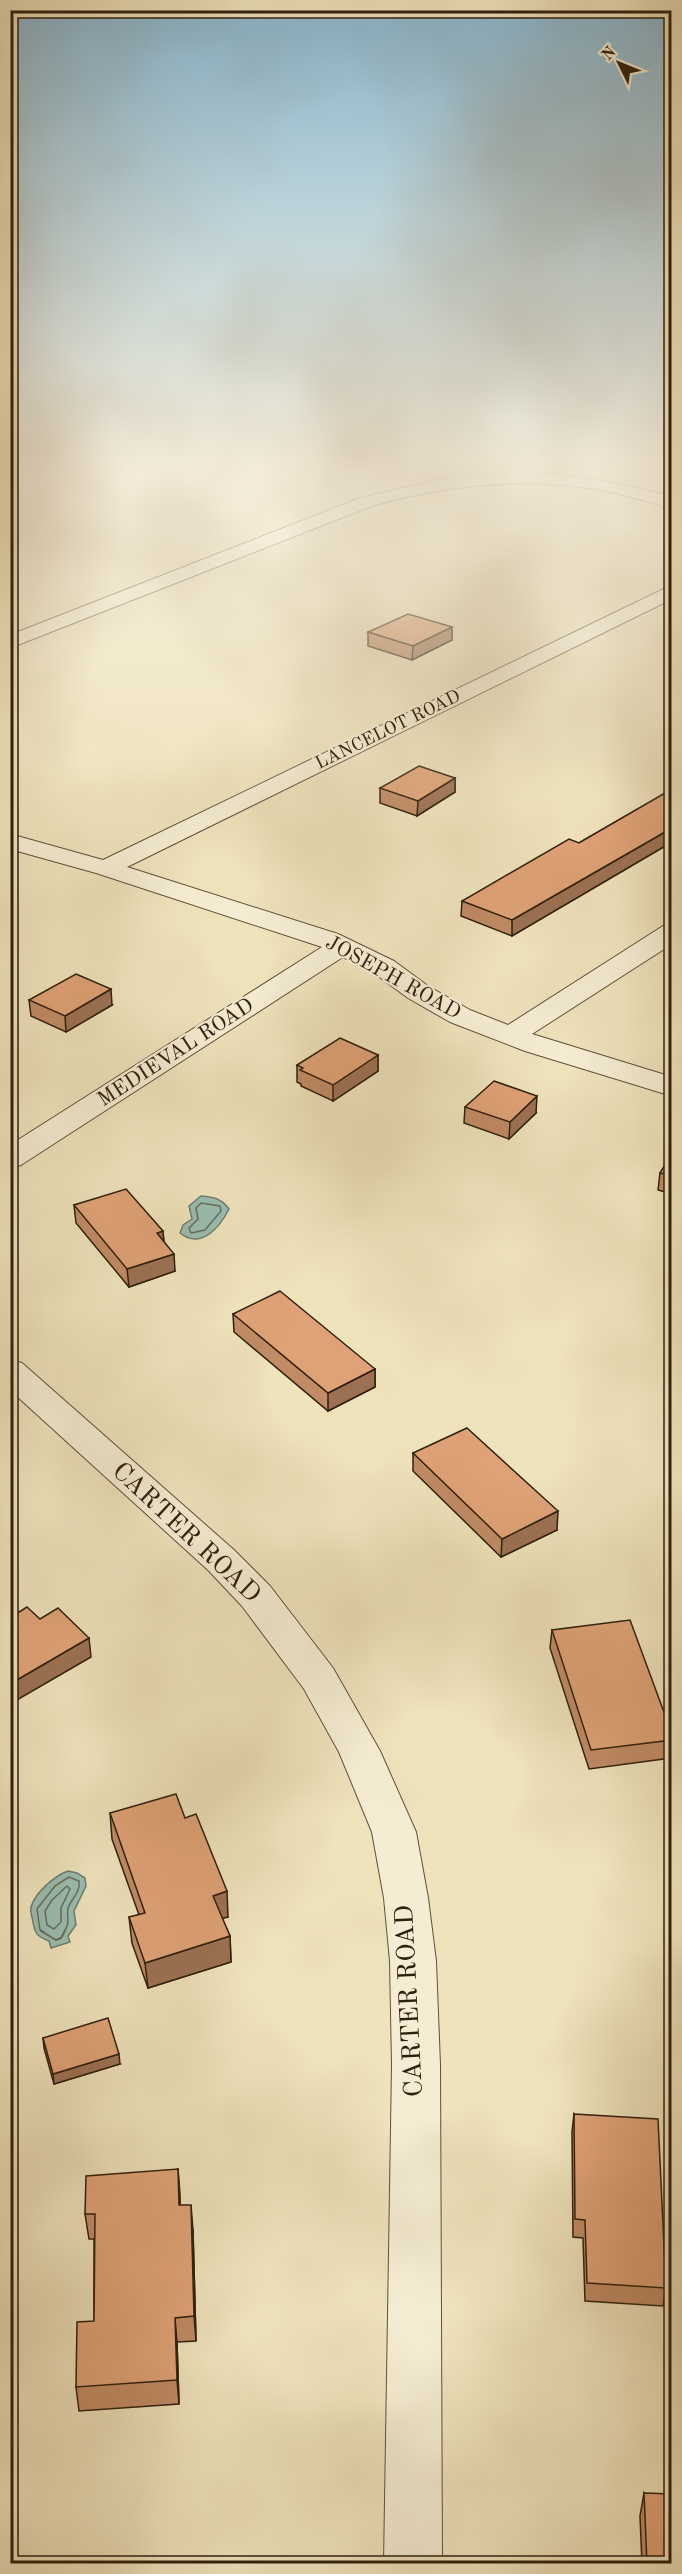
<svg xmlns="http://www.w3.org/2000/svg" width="682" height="2574" viewBox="0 0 682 2574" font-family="'Old Standard TT',serif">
<rect width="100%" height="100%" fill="#efe3bc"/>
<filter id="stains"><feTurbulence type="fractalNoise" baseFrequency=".00333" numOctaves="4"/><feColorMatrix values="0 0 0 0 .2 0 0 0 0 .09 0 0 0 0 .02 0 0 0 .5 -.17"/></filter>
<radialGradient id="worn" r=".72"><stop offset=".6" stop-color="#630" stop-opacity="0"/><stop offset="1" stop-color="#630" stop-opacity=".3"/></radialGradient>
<g fill="#9abeb1" stroke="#6f7e6f" stroke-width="1.5">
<path d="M 201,1196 C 213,1197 221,1198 229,1209 C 220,1227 201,1250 180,1233 L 183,1225 L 192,1219 L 189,1206 Z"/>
<path d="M 68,1871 L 77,1873 L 85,1878 L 86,1886 L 74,1911 L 76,1925 L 68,1936 L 70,1942 L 51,1948 L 49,1941 C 37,1936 35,1934 33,1922 C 32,1917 30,1911 31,1907 C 35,1893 54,1876 68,1871 Z"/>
</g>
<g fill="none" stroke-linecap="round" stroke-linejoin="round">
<g stroke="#646e5f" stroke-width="1.5">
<polygon points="201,1203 220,1206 221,1211 205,1230 191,1233 189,1228 198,1219 196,1208"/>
<polygon points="67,1886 70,1889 61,1908 61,1922 54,1929 47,1925 45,1911 52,1900"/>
<path d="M 44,1932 L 40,1930 L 37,1909 L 55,1886 L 69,1877 L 79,1881 C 81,1892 71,1899 68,1908 C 66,1919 71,1921 64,1932"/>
</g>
<polyline stroke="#646e5f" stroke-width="2" points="41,1931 56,1940 61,1938 65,1931"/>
<g stroke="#5f5039" stroke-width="2">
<g id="minor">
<path d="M 519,472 C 572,475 621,482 672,497 L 672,508 C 646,502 622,493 596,489 C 520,477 446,485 372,506 L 10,648 L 10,635 L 360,498 L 441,479 Z"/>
<polygon points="672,585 672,599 127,867 338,934 394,961 428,986 470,1010 508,1025 663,926 672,924 672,944 532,1034 672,1077 672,1096 525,1051 450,1022 408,998 374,973 343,957 21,1165 10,1168 10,1145 322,947 96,873 10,849 10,834 103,860"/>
<polygon points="10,1360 22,1363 234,1550 270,1586 333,1668 380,1751 416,1832 428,1898 436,1961 440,2065 442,2564 384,2564 392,2065 390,1961 384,1898 372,1832 339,1752 304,1689 242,1606 208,1570 10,1390"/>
</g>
</g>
<use href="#minor" fill="#f5edd3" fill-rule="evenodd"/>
</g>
<g fill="#c08b65" stroke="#2f1f0d" stroke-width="1.5">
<polygon points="452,627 452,640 412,660 368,646 368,632"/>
<polygon points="455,778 455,792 417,816 380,803 380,788"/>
<polygon points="672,789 672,842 512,936 461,916 462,901 579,843"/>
<polygon points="29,1000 112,1005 66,1032 31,1016"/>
<polygon points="378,1055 378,1071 333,1101 301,1086 301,1084 297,1082 297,1065"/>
<polygon points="465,1107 536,1113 509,1139 464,1123"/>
<polygon points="672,1154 672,1194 658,1190 660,1173"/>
<polygon points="74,1205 163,1231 164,1241 175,1271 129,1287 76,1223"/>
<polygon points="233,1314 375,1369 375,1387 328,1411 234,1332"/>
<polygon points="413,1453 557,1530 501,1557 413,1471"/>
<polygon points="552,1630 672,1734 671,1758 589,1769 550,1648"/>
<polygon points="110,1813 185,1818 228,1917 222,1918 230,1936 231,1962 148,1988 132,1943 129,1917 139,1915 112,1839"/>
<polygon points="43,2038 120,2064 54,2084 44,2048"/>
<polygon points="574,2114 666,2288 663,2306 585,2301 583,2238 573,2237 572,2132"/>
<polygon points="178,2169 180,2205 193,2230 196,2341 177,2342 179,2404 79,2411 76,2387 94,2321 94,2239 89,2239 85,2214"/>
<polygon points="644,2493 672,2564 642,2564 640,2516"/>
</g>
<g fill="#9c7153" stroke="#2f1f0d" stroke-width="1.5">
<polygon points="452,627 452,640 412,660 413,646"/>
<polygon points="455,778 455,792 417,816 418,801"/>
<polygon points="672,828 672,842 512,936 512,920"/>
<polygon points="111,989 112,1005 66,1032 65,1016"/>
<polygon points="378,1055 378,1071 333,1101 333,1085"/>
<polygon points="537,1096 536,1113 509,1139 510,1122"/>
<polygon points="163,1231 164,1249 157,1233"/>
<polygon points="174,1254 175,1271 129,1287 127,1269"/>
<polygon points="375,1369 375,1387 328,1411 328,1393"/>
<polygon points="558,1511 557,1530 501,1557 502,1539"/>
<polygon points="89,1638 91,1657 10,1704 10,1684"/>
<polygon points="227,1891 228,1917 214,1921 213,1896"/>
<polygon points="230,1936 231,1962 148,1988 145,1963"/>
<polygon points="119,2054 120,2064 54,2084 53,2074"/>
<polygon points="178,2169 180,2194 181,2230 179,2205"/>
<polygon points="191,2205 193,2230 196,2341 194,2316"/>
<polygon points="175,2318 177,2342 179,2404 177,2380"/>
</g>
<g fill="#dfa276" stroke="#2f1f0d" stroke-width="1.5">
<polygon points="408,614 452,627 413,646 368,632"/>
<polygon points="419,766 455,778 418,801 380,788"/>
<polygon points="672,789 672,828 512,920 462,901 569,839 579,843"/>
<polygon points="76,974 111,989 65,1016 29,1000"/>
<polygon points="340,1038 378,1055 333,1085 300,1070 303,1068 297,1065"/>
<polygon points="494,1081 537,1096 510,1122 465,1107"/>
<polygon points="672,1154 672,1176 660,1173"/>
<polygon points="126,1189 163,1231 157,1233 174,1254 127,1269 74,1205"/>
<polygon points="280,1291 375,1369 328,1393 233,1314"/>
<polygon points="467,1428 558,1511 502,1539 413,1453"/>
<polygon points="27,1607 40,1619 58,1608 89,1638 10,1684 10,1608 16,1614"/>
<polygon points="630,1620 672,1734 672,1740 591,1750 552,1630"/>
<polygon points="176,1794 185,1818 196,1814 227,1891 213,1896 230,1936 145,1963 129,1917 145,1913 110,1813"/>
<polygon points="108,2018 119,2054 53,2074 43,2038"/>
<polygon points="574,2114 658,2119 666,2288 587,2283 585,2220 575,2219"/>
<polygon points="178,2169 179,2205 191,2205 194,2316 175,2318 177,2380 76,2387 77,2322 94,2321 95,2214 85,2214 86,2176"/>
<polygon points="644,2493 672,2494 672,2564 647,2564"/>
</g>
<linearGradient id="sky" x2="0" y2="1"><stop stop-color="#89b8d2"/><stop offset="0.56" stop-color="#f8f2e1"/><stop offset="1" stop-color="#f8f2e1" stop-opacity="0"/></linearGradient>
<rect width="682" height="824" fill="url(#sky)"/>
<g text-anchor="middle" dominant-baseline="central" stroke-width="4.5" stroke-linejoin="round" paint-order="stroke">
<g font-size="18" fill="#2f1f0d" stroke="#f5edd3">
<text transform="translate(388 730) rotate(-26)">LANCELOT ROAD</text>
</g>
<g font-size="21" fill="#2f1f0d" stroke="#f5edd3">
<text transform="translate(393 978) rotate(29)">JOSEPH ROAD</text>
<text transform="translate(176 1053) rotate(-33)">MEDIEVAL ROAD</text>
</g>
<g font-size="26" fill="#2f1f0d" stroke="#f5edd3">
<text transform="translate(186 1533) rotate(43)">CARTER ROAD</text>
<text transform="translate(410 2001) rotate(-93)">CARTER ROAD</text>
</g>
</g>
<rect width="682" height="2574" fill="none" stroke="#efe3bc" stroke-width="36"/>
<rect x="12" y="12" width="658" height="2550" fill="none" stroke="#2f1f0d" stroke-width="3"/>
<rect x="18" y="18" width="646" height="2538" fill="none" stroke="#2f1f0d" stroke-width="1.5"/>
<g transform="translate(619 63) rotate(313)" stroke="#f5edd3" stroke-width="4.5" paint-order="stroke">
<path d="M0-4.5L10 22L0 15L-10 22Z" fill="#2f1f0d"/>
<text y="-9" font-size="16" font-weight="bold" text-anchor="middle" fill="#2f1f0d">N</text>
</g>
<rect width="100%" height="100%" filter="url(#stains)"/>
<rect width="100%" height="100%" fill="url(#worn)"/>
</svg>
